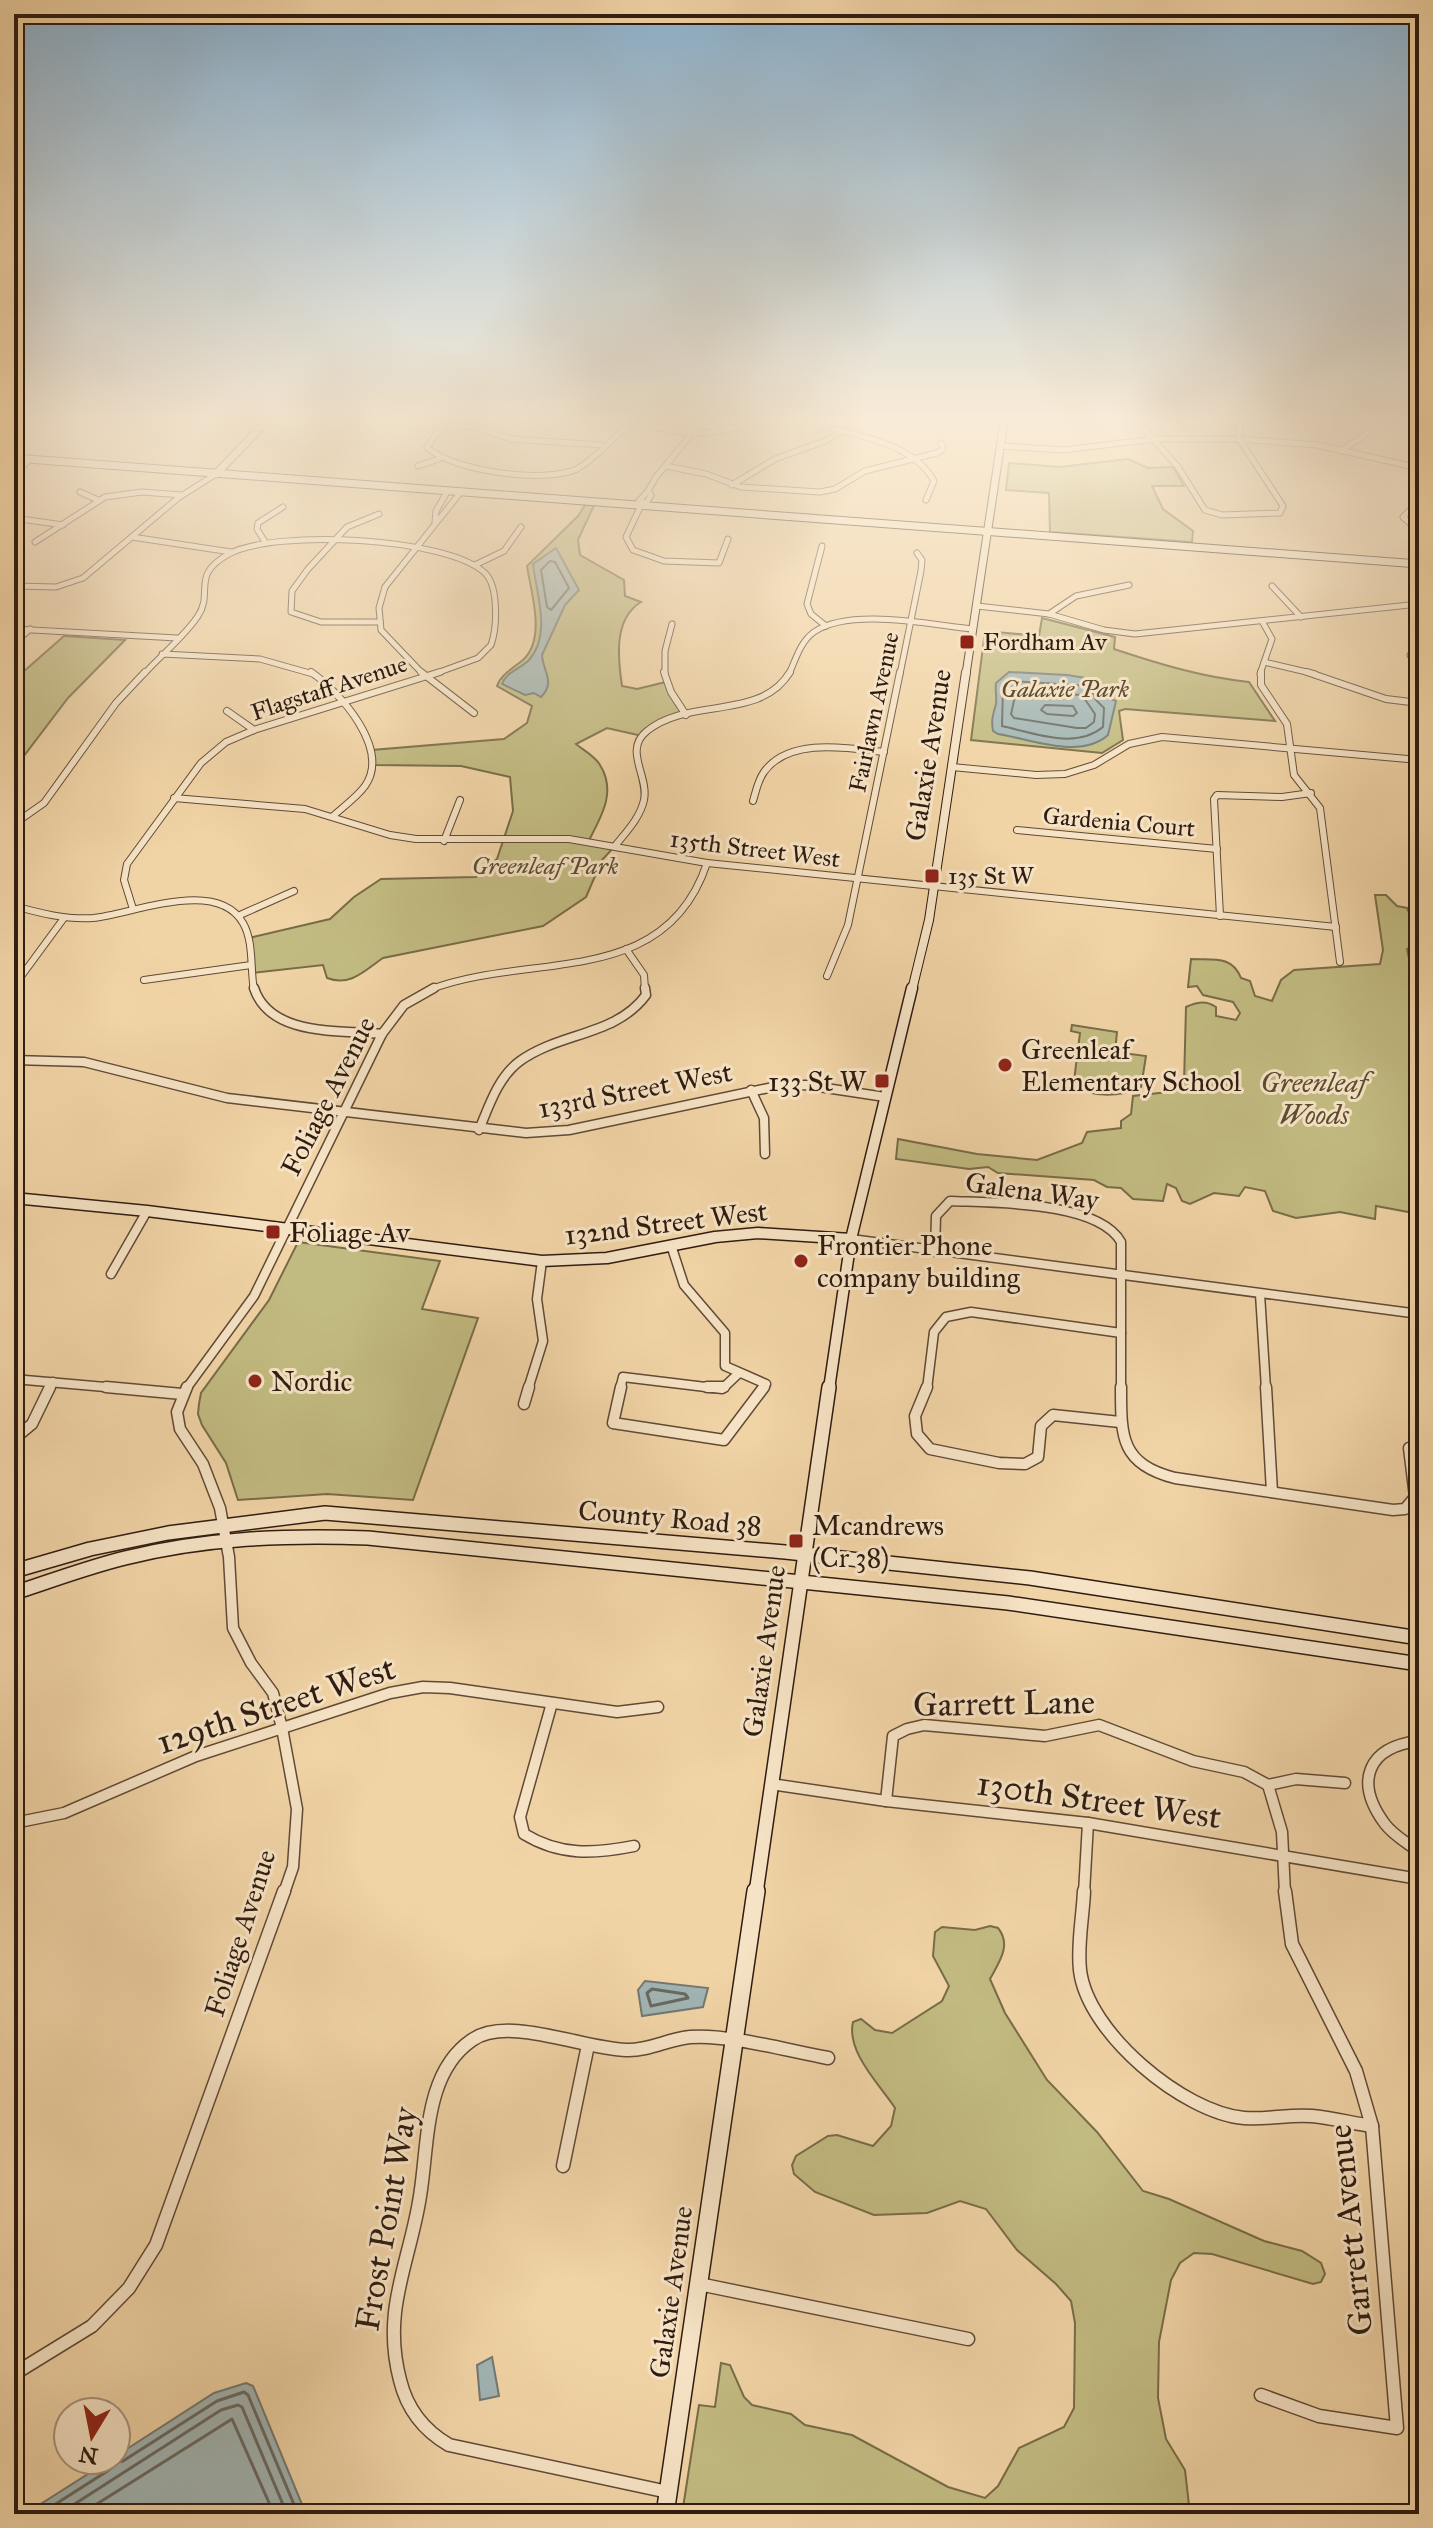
<svg xmlns="http://www.w3.org/2000/svg" width="1433" height="2528" viewBox="0 0 1433 2528" font-family="'IM FELL Great Primer',serif">
<rect width="100%" height="100%" fill="#f1d4a6"/>
<filter id="stains"><feTurbulence type="fractalNoise" baseFrequency=".0025" numOctaves="4"/><feColorMatrix values="0 0 0 0 .2 0 0 0 0 .09 0 0 0 0 .02 0 0 0 .5 -.17"/></filter>
<radialGradient id="worn" r=".72"><stop offset=".6" stop-color="#630" stop-opacity="0"/><stop offset="1" stop-color="#630" stop-opacity=".3"/></radialGradient>
<g fill="#c2bb81" stroke="#786c48" stroke-width="2">
<polygon points="1128,459 1148,468 1173,467 1184,486 1152,486 1163,509 1193,531 1192,542 1050,532 1049,493 1006,490 1009,463 1060,467"/>
<path d="M 587,502 L 595,503 L 578,540 L 580,555 L 624,580 L 625,596 L 641,602 C 613,619 618,659 622,686 L 637,689 L 666,682 L 686,715 L 656,725 L 642,736 L 607,728 L 576,744 C 583,750 595,756 600,765 C 617,792 601,817 588,842 L 615,846 L 602,860 L 586,897 L 543,926 L 383,958 C 365,970 351,987 327,978 L 323,965 L 252,973 L 249,938 L 330,919 L 354,897 L 381,879 L 476,877 L 497,859 L 513,811 L 510,777 L 461,766 L 375,765 L 372,750 L 504,739 L 527,723 L 532,706 L 497,686 C 501,674 515,667 524,659 C 546,637 531,593 527,566 L 578,516 Z"/>
<path d="M 1042,618 L 1115,637 L 1114,649 C 1159,664 1202,677 1249,682 L 1275,721 L 1125,709 L 1119,711 L 1123,740 L 1102,753 L 971,740 L 985,631 L 1039,636 Z"/>
<polygon points="64,636 125,640 68,698 14,769 14,680"/>
<path d="M 1375,895 L 1386,895 L 1397,906 L 1407,908 L 1419,934 L 1419,943 L 1407,949 L 1415,985 L 1419,991 L 1419,1044 L 1415,1045 L 1414,1053 L 1419,1069 L 1419,1140 L 1415,1144 L 1419,1149 L 1419,1214 L 1376,1206 L 1375,1219 L 1340,1212 L 1296,1218 L 1273,1211 L 1265,1191 L 1245,1187 L 1239,1196 L 1214,1193 L 1190,1204 L 1182,1201 L 1176,1188 L 1167,1184 L 1163,1201 L 1133,1199 L 1121,1188 L 1107,1187 L 1094,1180 L 998,1173 L 988,1167 L 969,1169 L 896,1159 L 898,1139 L 977,1154 L 1037,1160 L 1082,1143 L 1087,1132 L 1121,1128 L 1121,1121 L 1131,1114 L 1133,1096 L 1168,1092 L 1184,1083 L 1186,1007 C 1197,1002 1206,1000 1216,1007 L 1216,1016 L 1236,1020 L 1240,1013 L 1233,1002 L 1203,995 L 1197,986 L 1188,987 L 1191,959 C 1213,960 1232,955 1241,978 L 1250,981 L 1255,996 L 1272,1001 L 1281,980 L 1294,970 L 1380,964 L 1383,950 Z"/>
<path d="M 1072,1025 L 1117,1032 L 1115,1052 L 1146,1056 L 1141,1087 C 1124,1095 1106,1097 1087,1092 L 1088,1083 L 1074,1081 L 1080,1033 L 1071,1031 Z"/>
<polygon points="298,1242 440,1261 422,1309 478,1318 413,1500 327,1494 238,1500 226,1463 202,1425 198,1414 199,1404 201,1393 269,1300"/>
<path d="M 990,1926 L 998,1928 C 1012,1945 999,1962 990,1979 L 1005,2013 L 1047,2080 L 1097,2132 L 1143,2191 L 1169,2199 L 1264,2241 L 1302,2251 L 1321,2263 L 1325,2274 L 1321,2282 L 1313,2284 L 1212,2254 L 1194,2253 L 1180,2263 L 1171,2280 L 1159,2342 L 1158,2398 L 1166,2439 L 1185,2470 L 1190,2514 L 682,2514 L 699,2405 L 715,2407 L 721,2363 L 730,2365 L 744,2397 L 752,2405 L 791,2414 L 805,2425 L 852,2435 L 948,2487 L 985,2498 L 998,2486 L 1019,2448 L 1064,2427 L 1074,2408 L 1075,2323 L 1071,2301 L 1056,2284 L 1017,2250 L 986,2209 L 960,2201 L 927,2213 L 874,2215 L 815,2192 L 794,2174 L 792,2165 L 796,2156 L 828,2136 L 837,2135 L 873,2146 L 891,2126 L 895,2108 C 880,2085 846,2052 853,2022 L 861,2019 L 875,2030 L 892,2033 L 942,2001 L 949,1986 L 933,1956 L 935,1932 L 942,1927 L 975,1930 Z"/>
</g>
<g fill="#a1b5b4" stroke="#737872" stroke-width="2">
<path d="M 556,548 L 579,590 L 565,605 L 542,655 C 543,672 556,682 541,697 L 534,693 L 525,695 L 502,684 C 506,672 520,669 529,660 C 552,634 536,593 533,564 Z"/>
<path d="M 1009,672 L 1067,675 L 1098,680 L 1103,696 L 1116,701 L 1108,735 C 1080,760 1031,739 998,734 L 993,731 C 991,719 993,715 996,704 C 997,698 995,690 996,683 Z"/>
<polygon points="645,1981 708,1988 703,2007 642,2016 638,1990"/>
<polygon points="492,2357 499,2396 480,2400 477,2365"/>
<polygon points="246,2383 253,2386 306,2514 25,2514 110,2460 116,2460 116,2456 214,2393"/>
</g>
<g fill="none" stroke-linecap="round" stroke-linejoin="round">
<g stroke="#686862" stroke-width="2">
<polygon points="550,561 555,562 569,588 551,610 547,607 541,570"/>
<path d="M 1012,681 L 1090,686 L 1096,700 L 1104,708 L 1103,727 C 1075,750 1034,733 1002,726 L 1003,688 Z"/>
<polygon points="1016,692 1082,695 1095,714 1094,722 1086,728 1077,728 1014,718 1011,714"/>
<polygon points="1045,705 1073,706 1077,713 1073,716 1047,714 1041,710"/>
</g>
<g stroke="#686862" stroke-width="3">
<polygon points="652,1989 685,1994 688,1998 651,2006 647,1993"/>
<polyline points="40,2514 109,2470 114,2463 123,2461 217,2401 244,2392 248,2395 298,2514"/>
<polyline points="59,2514 221,2410 238,2405 242,2407 287,2514"/>
<polyline points="81,2514 232,2419 274,2514"/>
</g>
<g stroke="#604a36" stroke-width="7">
<g id="street-far4">
<path d="M 445,422 L 427,447 C 451,471 545,484 577,469 C 599,457 613,434 635,422"/>
<path d="M 637,422 C 684,436 710,437 757,422"/>
<path d="M 809,422 C 850,435 911,440 934,481 L 926,500"/>
<polyline points="1138,422 1178,467 1205,510 1222,515 1280,513 1283,506 1239,439 1240,422"/>
<polyline points="444,423 473,427 511,439 602,445"/>
<polyline points="1000,446 1064,450 1154,439 1239,439 1317,445 1419,468"/>
<polyline points="1341,451 1367,433 1375,422"/>
<polyline points="418,466 439,459"/>
<polyline points="666,466 706,474 741,487 820,492 835,489 865,471 937,453 943,449 941,443"/>
<polyline points="14,474 31,459"/>
<polyline points="732,485 775,459 825,441 840,432"/>
<polyline points="648,491 639,501 642,503 626,537 633,550 664,561 719,563 728,539"/>
<polyline points="80,492 98,500"/>
<polyline points="1419,501 1403,517 1419,531"/>
<polyline points="642,503 647,502 651,495 648,491 656,477 689,437"/>
<polyline points="379,514 347,527 308,569 292,591 291,612 321,622 380,622"/>
<polyline points="14,518 63,525"/>
<polyline points="435,522 436,511 447,492"/>
<polyline points="132,537 231,552"/>
<polyline points="35,542 105,497 142,492 182,495"/>
<polyline points="265,542 257,529 258,523 283,507"/>
<polyline points="822,546 807,604 811,614 826,626"/>
<polyline points="475,565 504,551 521,527"/>
<polyline points="14,586 56,587 83,578 178,498 216,474"/>
<polyline points="1272,586 1301,617"/>
<polyline points="977,606 1049,614 1104,630 1135,634 1419,604"/>
<polyline points="1049,614 1076,596 1129,585"/>
<polyline points="14,629 177,638"/>
<polyline points="14,643 30,629"/>
<polyline points="162,654 260,659 313,674"/>
<polyline points="1410,655 1419,655"/>
<polyline points="1264,662 1315,674"/>
<path d="M 144,674 C 161,655 184,637 198,616 C 214,592 190,575 229,554 C 275,529 447,537 485,573 C 499,587 497,628 491,645 L 478,658 L 434,674"/>
<polyline points="423,674 381,630 379,608 385,587 460,493"/>
<polyline points="665,674 665,651 672,624"/>
<path d="M 789,674 C 796,659 800,642 814,632 C 850,607 932,625 973,629"/>
<polyline points="900,674 921,571 922,560 917,553"/>
<polyline points="1260,674 1272,639 1262,621"/>
</g>
</g>
<g stroke="#604a36" stroke-width="8">
<g id="street-far3">
<path d="M 311,672 C 340,692 391,749 365,786 C 357,797 343,807 333,816"/>
<polyline points="421,672 474,713"/>
<polyline points="664,672 671,692 686,715"/>
<polyline points="1261,672 1261,685 1287,724 1294,775 1320,808 1340,962"/>
<polyline points="1307,672 1386,699 1419,703"/>
<polyline points="227,711 254,730"/>
<polyline points="952,767 1036,775 1065,774 1094,765 1129,744 1162,737 1419,760"/>
<polyline points="174,798 305,809 390,835 416,839 569,839 707,863 1336,927"/>
<path d="M 753,801 C 756,791 758,780 764,772 C 789,737 848,748 884,752"/>
<polyline points="14,824 44,803 116,703 145,672"/>
<polyline points="1017,830 1217,849"/>
<polyline points="444,841 460,800"/>
<path d="M 615,846 C 626,832 640,818 644,800 C 649,776 623,750 647,731 C 688,697 761,721 790,672"/>
<path d="M 14,906 C 40,913 66,920 93,918 C 133,914 217,877 243,923 C 254,942 250,969 254,990"/>
<polyline points="133,909 124,880 127,864 201,763 226,742 254,730 440,672"/>
<polyline points="240,915 294,891"/>
<polyline points="1220,916 1214,799 1217,795 1282,797 1311,793"/>
<polyline points="626,949 644,975 645,990"/>
<polyline points="827,976 848,925 900,672"/>
<polyline points="144,980 251,965"/>
<polyline points="14,986 64,918"/>
<path d="M 429,990 C 528,951 665,991 707,863"/>
</g>
</g>
<g stroke="#604a36" stroke-width="11">
<g id="street-far2">
<path d="M 254,988 C 270,1037 340,1030 382,1034"/>
<polyline points="14,1060 84,1062 227,1098 526,1133 569,1130 778,1086 806,1085 885,1097"/>
<polyline points="751,1090 764,1118 765,1154"/>
<path d="M 479,1130 C 489,1106 498,1077 520,1061 C 560,1032 616,1036 646,995 L 645,988"/>
<polyline points="851,1239 1419,1314"/>
<polyline points="671,1245 684,1285 725,1333 725,1366 766,1384 762,1389"/>
<path d="M 935,1252 L 936,1216 L 950,1201 C 993,1203 1098,1201 1121,1242 L 1121,1389"/>
<polyline points="111,1274 147,1211"/>
<polyline points="1260,1294 1266,1389"/>
<polyline points="14,1379 128,1389"/>
<polyline points="49,1389 53,1382"/>
<polyline points="186,1389 254,1296 382,1034 404,1005 434,988"/>
<polyline points="528,1389 543,1341 537,1299 542,1261"/>
<polyline points="620,1389 623,1377 722,1389 739,1373"/>
<polyline points="927,1389 934,1332 946,1317 971,1312 1121,1333"/>
</g>
</g>
<g stroke="#604a36" stroke-width="13">
<g id="street-far1">
<polyline points="106,1387 182,1394"/>
<polyline points="187,1387 177,1412 180,1429 203,1464 220,1508 229,1557 233,1628 251,1663 273,1693 282,1728 297,1809 293,1867 284,1893"/>
<polyline points="621,1387 613,1423 724,1440 764,1387"/>
<polyline points="707,1387 724,1387"/>
<polyline points="927,1387 915,1416 917,1434 930,1449 999,1463 1025,1464 1038,1457 1041,1426 1053,1415 1120,1422"/>
<path d="M 1121,1387 C 1121,1436 1120,1464 1175,1478 L 1393,1510 L 1405,1509 L 1415,1497 L 1409,1448"/>
<polyline points="1266,1387 1272,1492"/>
<polyline points="524,1404 529,1387"/>
<polyline points="14,1439 32,1424 50,1387"/>
<path d="M 552,1703 L 520,1817 L 524,1834 C 560,1856 594,1854 634,1846"/>
<path d="M 1419,1741 C 1367,1747 1354,1782 1385,1824 C 1394,1836 1408,1843 1419,1852"/>
<polyline points="771,1784 886,1801 1088,1823 1419,1879"/>
<polyline points="1268,1785 1296,1779 1345,1783"/>
<polyline points="1268,1785 1282,1832 1285,1893"/>
<polyline points="886,1801 893,1736 907,1729 924,1725 1045,1736 1099,1725 1193,1761 1244,1772 1268,1785"/>
<polyline points="14,1823 64,1813 196,1756 390,1693 423,1687 450,1688 617,1712 658,1707"/>
<polyline points="1084,1893 1088,1823"/>
</g>
</g>
<g stroke="#604a36" stroke-width="15">
<g id="street">
<path d="M 1084,1891 C 1083,1916 1077,1945 1080,1970 C 1087,2033 1184,2113 1244,2118 C 1267,2120 1289,2114 1312,2116 C 1332,2118 1352,2123 1372,2126"/>
<polyline points="563,2166 588,2045"/>
<polyline points="699,2284 968,2339"/>
<polyline points="14,2374 92,2326 129,2288 156,2245 284,1891"/>
<polyline points="1261,2395 1319,2416 1397,2428 1372,2126 1356,2071 1292,1944 1285,1891"/>
<path d="M 668,2492 L 449,2445 C 423,2430 407,2409 400,2380 C 382,2312 408,2266 419,2202 C 429,2149 422,2074 472,2040 C 508,2015 583,2049 626,2050 C 649,2051 668,2039 690,2037 C 729,2034 789,2051 828,2058"/>
</g>
</g>
<g stroke="#2f1c10" stroke-width="9">
<g id="secondary-far4">
<polyline points="14,458 1419,564"/>
<polyline points="216,474 266,422"/>
<polyline points="966,674 1004,422"/>
</g>
</g>
<g stroke="#2f1c10" stroke-width="10">
<polyline id="secondary-far3" points="912,990 929,920 966,672"/>
</g>
<g stroke="#2f1c10" stroke-width="13">
<g id="secondary-far2">
<polyline points="14,1198 147,1211 542,1261 607,1258 715,1237 758,1233 851,1239"/>
<polyline points="829,1389 851,1239 912,988"/>
</g>
</g>
<g stroke="#2f1c10" stroke-width="16">
<g id="secondary-far1">
<polyline points="14,1571 90,1549 168,1533 325,1513 785,1552 1030,1578 1419,1638"/>
<path d="M 14,1593 C 51,1581 88,1567 125,1558 C 205,1538 286,1535 368,1538 L 1008,1603 L 1419,1664"/>
<polyline points="756,1893 829,1387"/>
</g>
</g>
<g stroke="#2f1c10" stroke-width="20">
<polyline id="secondary" points="665,2514 756,1891"/>
</g>
<use href="#street-far4" stroke="#f6e3c5" stroke-width="5"/>
<use href="#street-far3" stroke="#f6e3c5" stroke-width="6"/>
<use href="#street-far2" stroke="#f6e3c5" stroke-width="8"/>
<use href="#street-far1" stroke="#f6e3c5" stroke-width="10"/>
<use href="#street" stroke="#f6e3c5" stroke-width="12"/>
<use href="#secondary-far4" stroke="#f6e3c5" stroke-width="7"/>
<use href="#secondary-far3" stroke="#f6e3c5" stroke-width="8"/>
<use href="#secondary-far2" stroke="#f6e3c5" stroke-width="10"/>
<use href="#secondary-far1" stroke="#f6e3c5" stroke-width="13"/>
<use href="#secondary" stroke="#f6e3c5" stroke-width="17"/>
</g>
<linearGradient id="sky" x2="0" y2="1"><stop stop-color="#8bb4d3"/><stop offset="0.54" stop-color="#f9ecd7"/><stop offset="1" stop-color="#f9ecd7" stop-opacity="0"/></linearGradient>
<rect width="1433" height="776" fill="url(#sky)"/>
<g fill="#8f2418" stroke="#f6e3c5" stroke-width="3">
<rect x="959" y="634" width="16" height="16" rx="4"/>
<rect x="924" y="868" width="16" height="16" rx="4"/>
<circle cx="1005" cy="1065" r="8"/>
<rect x="874" y="1073" width="16" height="16" rx="4"/>
<rect x="265" y="1224" width="16" height="16" rx="4"/>
<circle cx="801" cy="1261" r="8"/>
<circle cx="255" cy="1381" r="8"/>
<rect x="788" y="1533" width="16" height="16" rx="4"/>
</g>
<g text-anchor="middle" dominant-baseline="central" stroke-width="6" stroke-linejoin="round" paint-order="stroke">
<g font-size="24" fill="#2f1c10" stroke="#f6e3c5" text-anchor="start">
<text x="983" y="642">Fordham Av</text>
<text x="948" y="876">135 St W</text>
</g>
<g font-size="24" fill="#2f1c10" stroke="#f6e3c5">
<text transform="translate(329 688) rotate(-18)">Flagstaff Avenue</text>
<text transform="translate(874 712) rotate(-78)">Fairlawn Avenue</text>
<text transform="translate(1119 822) rotate(5)">Gardenia Court</text>
<text transform="translate(755 849) rotate(7)">135th Street West</text>
</g>
<g font-size="24" font-style="italic" fill="#5b4c32" stroke="#f6e3c5">
<text x="1065" y="689">Galaxie Park</text>
<text x="545" y="866">Greenleaf Park</text>
</g>
<g font-size="28" fill="#2f1c10" stroke="#f6e3c5">
<text transform="translate(928 755) rotate(-81)">Galaxie Avenue</text>
<text transform="translate(635 1090) rotate(-11)">133rd Street West</text>
<text transform="translate(328 1096) rotate(-63)">Foliage Avenue</text>
<text transform="translate(1032 1191) rotate(8)">Galena Way</text>
<text transform="translate(666 1223) rotate(-7)">132nd Street West</text>
<text transform="translate(670 1518) rotate(5)">County Road 38</text>
<text transform="translate(764 1651) rotate(-82)">Galaxie Avenue</text>
<text transform="translate(240 1933) rotate(-72)">Foliage Avenue</text>
<text transform="translate(671 2292) rotate(-82)">Galaxie Avenue</text>
</g>
<g font-size="28" fill="#2f1c10" stroke="#f6e3c5" text-anchor="start">
<text x="1021" y="1049">Greenleaf<tspan x="1021" dy="32">Elementary School</tspan></text>
<text x="866" y="1081" text-anchor="end">133 St W</text>
<text x="289" y="1232">Foliage Av</text>
<text x="817" y="1245">Frontier Phone<tspan x="817" dy="32">company building</tspan></text>
<text x="271" y="1381">Nordic</text>
<text x="812" y="1525">Mcandrews<tspan x="812" dy="32">(Cr 38)</tspan></text>
</g>
<g font-size="28" font-style="italic" fill="#5b4c32" stroke="#f6e3c5">
<text x="1314" y="1082">Greenleaf<tspan x="1314" dy="32">Woods</tspan></text>
</g>
<g font-size="34" fill="#2f1c10" stroke="#f6e3c5">
<text transform="translate(1004 1703) rotate(-1)">Garrett Lane</text>
<text transform="translate(276 1705) rotate(-18)">129th Street West</text>
<text transform="translate(1099 1800) rotate(8)">130th Street West</text>
<text transform="translate(386 2219) rotate(-80)">Frost Point Way</text>
<text transform="translate(1350 2230) rotate(-96)">Garrett Avenue</text>
</g>
</g>
<rect width="1433" height="2528" fill="none" stroke="#f1d4a6" stroke-width="48"/>
<rect x="16" y="16" width="1401" height="2496" fill="none" stroke="#2f1c10" stroke-width="4"/>
<rect x="24" y="24" width="1385" height="2480" fill="none" stroke="#2f1c10" stroke-width="2"/>
<g transform="translate(92 2436) rotate(190)"><circle r="38" fill="#f6e3c5" stroke="#a6937d" stroke-width="2"/>
<path d="M0-6L14 30L0 20L-14 30Z" fill="#8f2418"/>
<text y="-12" font-size="22" font-weight="bold" text-anchor="middle" fill="#2f1c10">N</text>
</g>
<rect width="100%" height="100%" filter="url(#stains)"/>
<rect width="100%" height="100%" fill="url(#worn)"/>
</svg>
